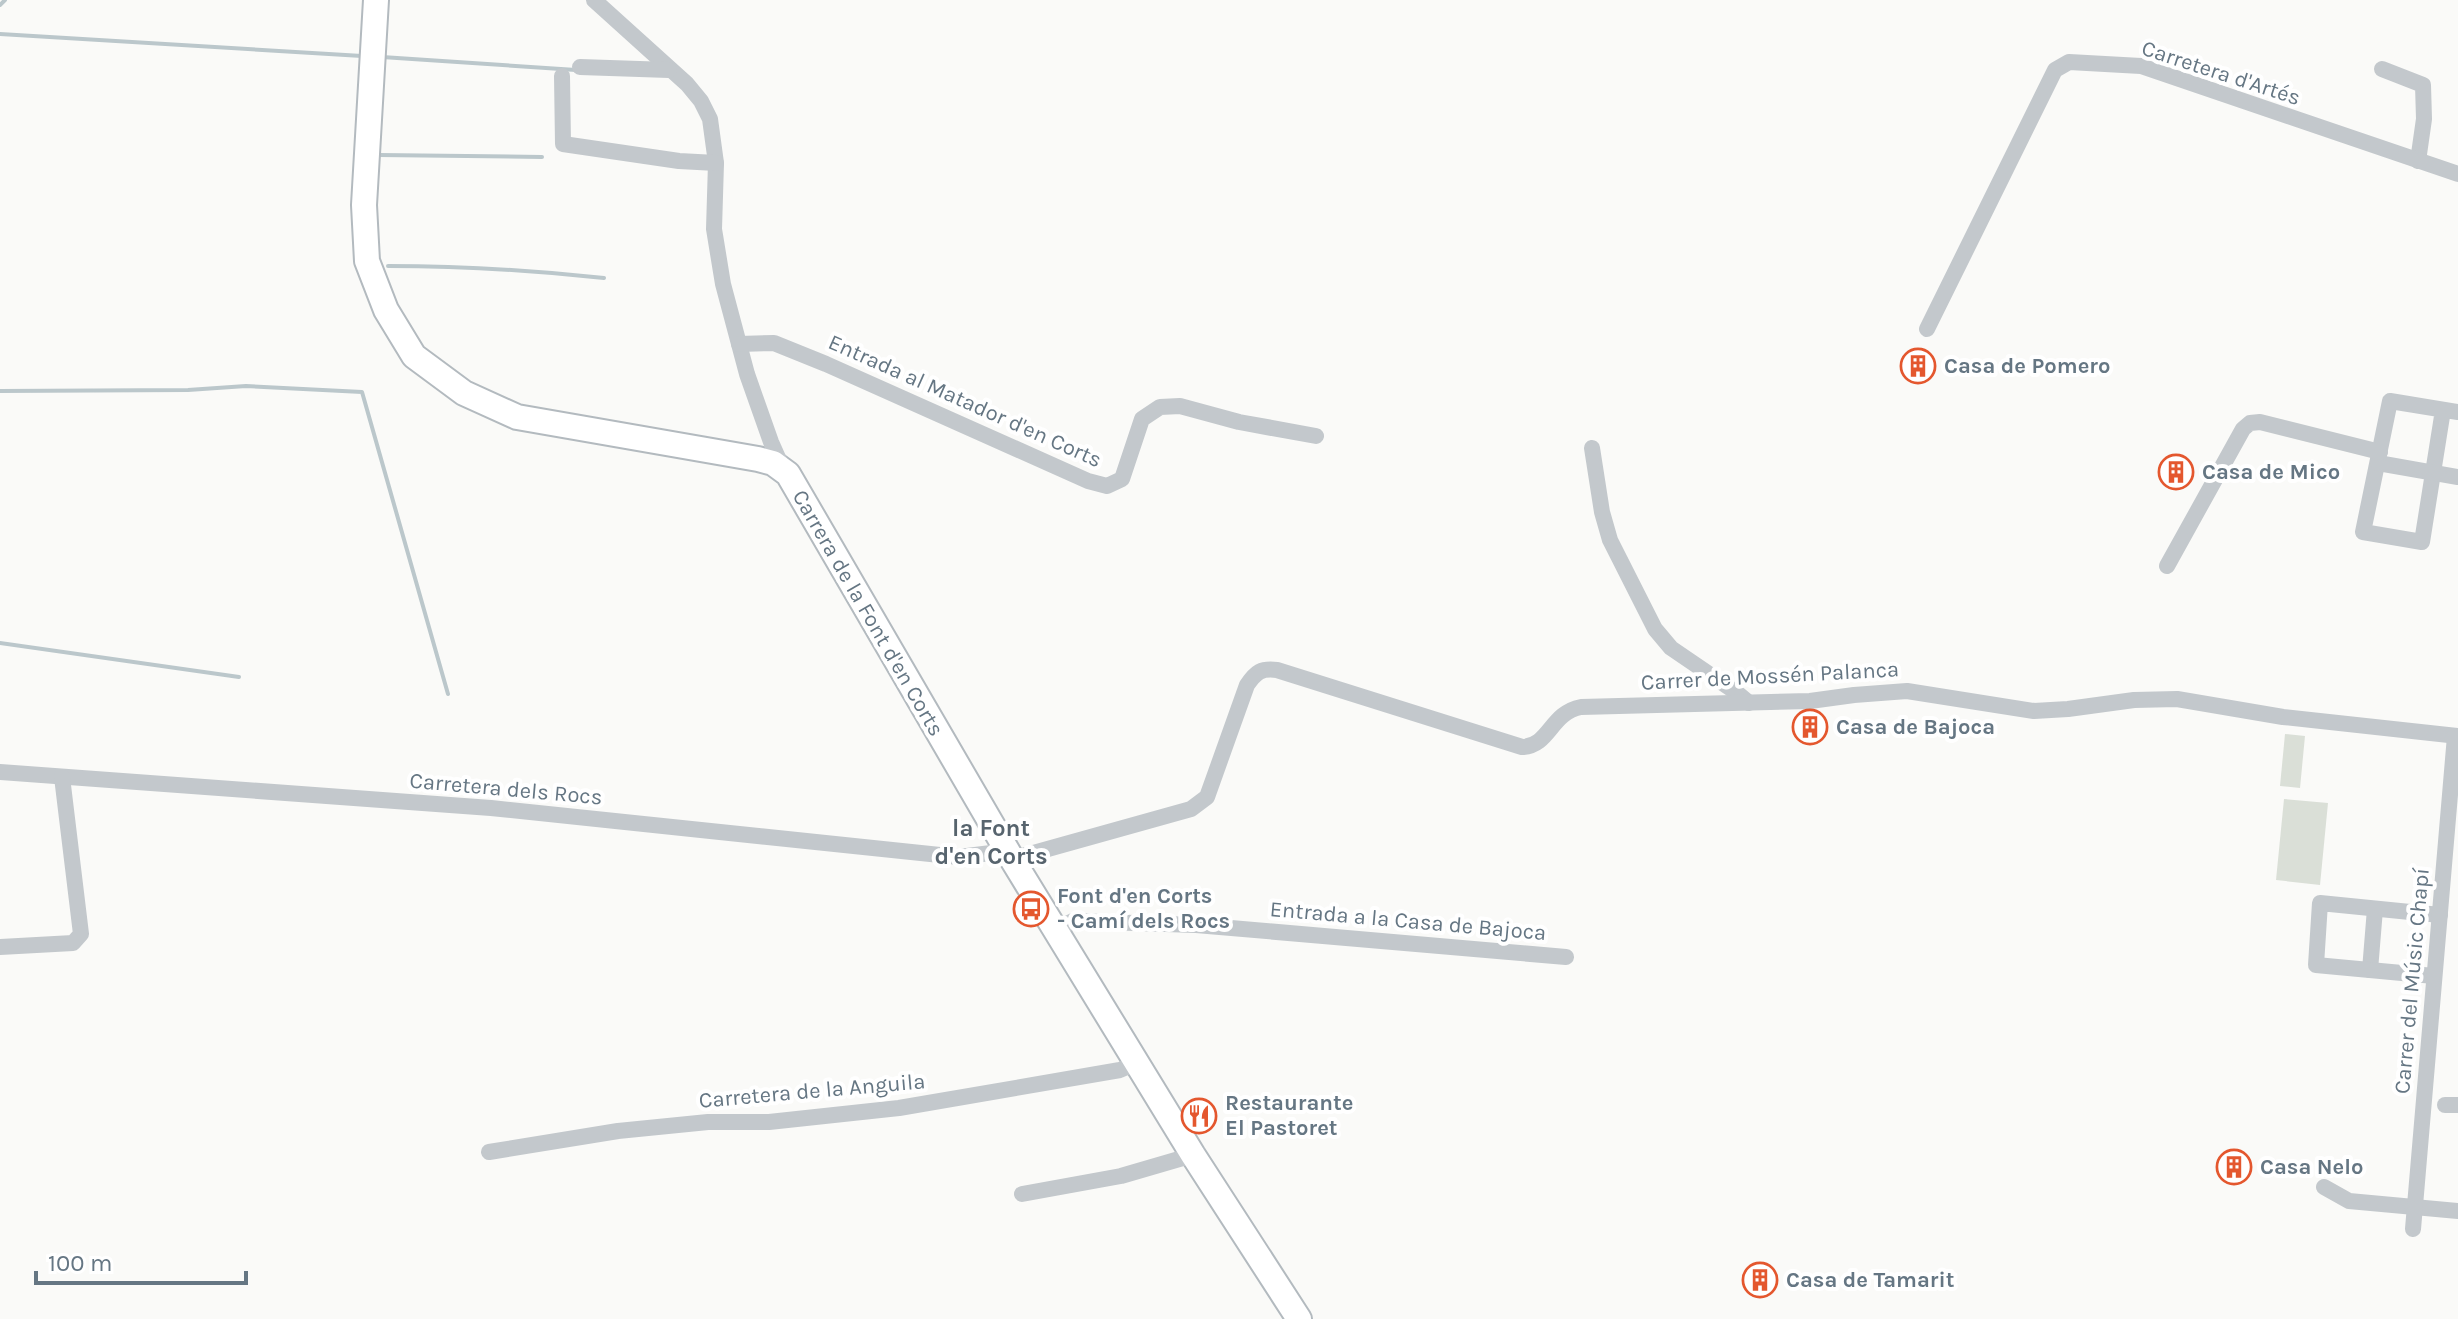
<svg xmlns="http://www.w3.org/2000/svg" width="2458" height="1319" viewBox="0 0 2458 1319" font-family="Karla,sans-serif">
<rect width="100%" height="100%" fill="#fafaf8"/>
<g fill="#dadfd7">
<polygon points="2285,734 2305,736 2300,788 2280,786"/>
<polygon points="2284,799 2328,803 2320,885 2276,880"/>
</g>
<g fill="none" stroke-linecap="round" stroke-linejoin="round">
<g stroke="#bbc7cb" stroke-width="4">
<polyline points="0,5 5,0"/>
<polyline points="0,34 362,56"/>
<polyline points="382,57 576,70"/>
<polyline points="379,155 542,157"/>
<path d="M 388,266 C 462,266 530,270 604,278"/>
<polyline points="0,391 188,390 246,386 362,392 448,694"/>
<polyline points="0,643 239,677"/>
</g>
<g stroke="#b3babf" stroke-width="28">
<polyline id="secondary" points="376,0 364,205 367,261 386,310 414,356 464,393 517,417 758,459 773,463 788,474 1012,859 1193,1155 1299,1319"/>
</g>
<g stroke="#c3c8cc" stroke-width="16">
<polyline points="594,0 687,84 701,101 710,119 716,163 714,229 723,284 747,374 771,442 783,469"/>
<polyline points="580,67 669,70"/>
<polyline points="2382,69 2423,85 2424,119 2418,161"/>
<polyline points="562,76 563,144 679,161 716,163"/>
<polyline points="1927,329 2055,70 2069,62 2141,66 2458,174"/>
<polyline points="739,344 774,343 826,364 1088,481 1107,486 1122,479 1142,419 1160,407 1180,406 1239,422 1316,436"/>
<polyline points="2443,410 2422,542 2363,532 2390,401 2458,412"/>
<polyline points="1592,448 1602,512 1610,540 1655,629 1671,648 1737,693 1749,703"/>
<polyline points="2378,463 2458,477"/>
<polyline points="2167,566 2243,429 2250,423 2260,422 2380,452"/>
<polyline points="0,772 491,808 959,857 1007,851"/>
<path d="M 1012,859 L 1191,809 L 1207,797 L 1247,685 C 1256,672 1261,668 1277,670 L 1522,747 C 1550,746 1550,713 1581,707 L 1810,701 L 1854,695 L 1907,691 L 2034,711 L 2068,709 L 2134,700 L 2177,699 L 2283,717 L 2458,736"/>
<polyline points="1055,930 1073,921 1196,925 1566,957"/>
<polyline points="0,947 73,943 81,934 62,777"/>
<polyline points="2370,970 2375,909"/>
<polyline points="2434,976 2316,965 2320,903 2440,915"/>
<polyline points="2445,1105 2458,1105"/>
<polyline points="489,1152 618,1131 708,1122 769,1122 899,1108 1120,1070 1136,1063"/>
<polyline points="2324,1187 2349,1201 2458,1211"/>
<polyline points="1022,1194 1121,1176 1193,1155"/>
<polyline points="2413,1229 2455,736"/>
</g>
<use href="#secondary" stroke="#fff" stroke-width="24"/>
</g>
<defs>
<g id="building-ring" transform="scale(1.8)"><circle r="9.5" fill="#fff" stroke="#e4572e" stroke-width="1.5"/><path d="M-4-6H4V6H1V3H-1V6H-4ZM-2.5-4.3h1.7v1.8h-1.7ZM.8-4.3h1.7v1.8H.8ZM-2.5-1h1.7V.8h-1.7ZM.8-1h1.7V.8H.8Z" fill="#e4572e"/></g>
<g id="bus-ring" transform="scale(1.8)"><circle r="9.5" fill="#fff" stroke="#e4572e" stroke-width="1.5"/><path d="M-5-6H5V4H4V6H2V4H-2V6H-4V4H-5ZM-3.5-4V0h7V-4ZM-3.5 1.2v1.5H-2V1.2ZM2 1.2v1.5H3.5V1.2Z" fill="#e4572e"/></g>
<g id="restaurant-ring" transform="scale(1.8)"><circle r="9.5" fill="#fff" stroke="#e4572e" stroke-width="1.5"/><path d="M-5-6h1v4h1v-4h1v4h1v-4h1v5L-1.5 .5V6h-2V.5L-5-1ZM5-6V6H3V1.5H1.5Q1.5-4 5-6Z" fill="#e4572e"/></g>
</defs>
<g fill-rule="evenodd">
<use href="#building-ring" x="1918" y="366"/>
<use href="#building-ring" x="2176" y="472"/>
<use href="#building-ring" x="1810" y="727"/>
<use href="#bus-ring" x="1031" y="909"/>
<use href="#restaurant-ring" x="1199" y="1116"/>
<use href="#building-ring" x="2234" y="1167"/>
<use href="#building-ring" x="1760" y="1280"/>
</g>
<g text-anchor="middle" dominant-baseline="central" stroke-width="8" stroke-linejoin="round" paint-order="stroke">
<g font-size="22" fill="#657683" stroke="#fff">
<text transform="translate(2221 73) rotate(18)">Carretera d'Artés</text>
<text transform="translate(965 401) rotate(24)">Entrada al Matador d'en Corts</text>
<text transform="translate(868 613) rotate(60)">Carrera de la Font d'en Corts</text>
<text transform="translate(1770 676) rotate(-3)">Carrer de Mossén Palanca</text>
<text transform="translate(506 789) rotate(5)">Carretera dels Rocs</text>
<text transform="translate(1408 921) rotate(5)">Entrada a la Casa de Bajoca</text>
<text transform="translate(2412 981) rotate(-85)">Carrer del Músic Chapí</text>
<text transform="translate(812 1091) rotate(-5)">Carretera de la Anguila</text>
</g>
<g font-size="22" font-weight="bold" fill="#657683" stroke="#fff" text-anchor="start">
<text x="1944" y="366">Casa de Pomero</text>
<text x="2202" y="472">Casa de Mico</text>
<text x="1836" y="727">Casa de Bajoca</text>
<text x="1057" y="896">Font d'en Corts<tspan x="1057" dy="25">- Camí dels Rocs</tspan></text>
<text x="1225" y="1103">Restaurante<tspan x="1225" dy="25">El Pastoret</tspan></text>
<text x="2260" y="1167">Casa Nelo</text>
<text x="1786" y="1280">Casa de Tamarit</text>
</g>
<g font-size="24" font-weight="bold" fill="#57646e" stroke="#fff">
<text x="991" y="828">la Font<tspan x="991" dy="28">d'en Corts</tspan></text>
</g>
</g>
<path d="M36 1271v12h210v-12" fill="none" stroke="#657683" stroke-width="4"/>
<text x="48" y="1271" font-size="24" fill="#657683" stroke="#ffffff" stroke-width="6" paint-order="stroke">100 m</text>
</svg>
